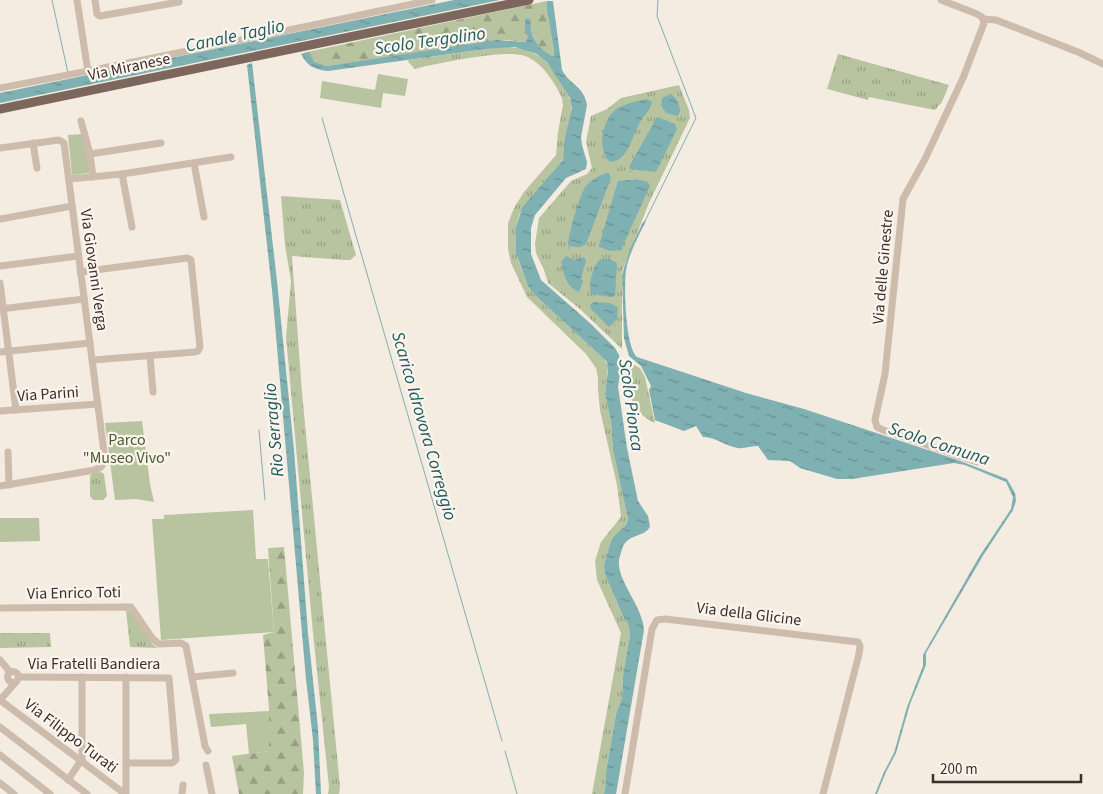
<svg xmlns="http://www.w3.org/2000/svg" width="1103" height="794" viewBox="0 0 1103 794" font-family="'Source Sans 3',sans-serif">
<defs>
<pattern id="grass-tufts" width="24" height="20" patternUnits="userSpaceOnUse" patternTransform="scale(1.25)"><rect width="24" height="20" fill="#b8c4a0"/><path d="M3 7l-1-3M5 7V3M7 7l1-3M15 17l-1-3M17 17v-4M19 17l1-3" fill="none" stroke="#97a083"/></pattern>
<pattern id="forest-firs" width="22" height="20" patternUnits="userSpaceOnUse" patternTransform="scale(1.25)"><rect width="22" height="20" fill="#b8c4a0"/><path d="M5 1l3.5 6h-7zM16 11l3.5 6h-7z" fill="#97a083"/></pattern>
<pattern id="water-ripples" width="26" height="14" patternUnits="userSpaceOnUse" patternTransform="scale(1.25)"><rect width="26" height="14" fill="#7fb0b2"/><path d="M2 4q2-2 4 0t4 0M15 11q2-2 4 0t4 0" fill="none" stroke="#699091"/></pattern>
</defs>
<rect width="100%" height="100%" fill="#f4ebe1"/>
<g fill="url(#grass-tufts)">
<path d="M 501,47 L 521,48 L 542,57 L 552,68 L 568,95 L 572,104 L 563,160 L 529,199 L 519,215 L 516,227 L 517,257 L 528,286 L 535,295 L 604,359 L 608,366 L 605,394 L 611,421 L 613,450 L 628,519 L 626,525 L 614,536 L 610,544 L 604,565 L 605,574 L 623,616 L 628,624 L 630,634 L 623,676 L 622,698 L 616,714 L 606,772 L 606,782 L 604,794 L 592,794 L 621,633 L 597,580 L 595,561 L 601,542 L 621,517 L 617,485 L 600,410 L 598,389 L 598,378 L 596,368 L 586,354 L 527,297 L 511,263 L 508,249 L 508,223 L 514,208 L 524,192 L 556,155 L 558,132 L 563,105 L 562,98 C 555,83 542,62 525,56 C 505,49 448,62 426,66 L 415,69 L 409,63 L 408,60 Z"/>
<polygon points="838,54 949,85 942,102 935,110 869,97 868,100 827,89"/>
<polygon points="679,85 689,110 690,118 649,203 622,272 622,349 580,309 548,283 544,270 536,253 535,244 539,218 571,181 587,174 592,168 586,142 591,116 607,109 621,98"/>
<polygon points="281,196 340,200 356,255 350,260 344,260 292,256 302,393 340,787 339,794 328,794 329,787 313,633 286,337 291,281 285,245"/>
<path d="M 631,363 L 640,368 L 645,377 L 655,423 C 628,411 627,390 631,363 Z"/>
<polygon points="101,472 104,474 107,496 103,500 93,500 90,496 90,476 93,473"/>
<path d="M 126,610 C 138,612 146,640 157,648 L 130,647 Z"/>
<polygon points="0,633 50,633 51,647 0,648"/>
</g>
<g fill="url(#forest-firs)">
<path d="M 547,1 L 547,10 L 554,51 L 554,55 L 551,56 C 537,49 530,33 529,18 L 528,38 L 525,42 L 505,40 L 327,66 L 315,62 L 307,52 Z"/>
<polygon points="284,547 304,773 303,794 239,794 232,756 269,751 269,709 263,635 274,632 268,548"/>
</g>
<g fill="#b8c4a0">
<polygon points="378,74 408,79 405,96 383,93 381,108 320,98 322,81 375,90"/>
<polygon points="82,134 90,170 89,173 72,175 68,135"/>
<polygon points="142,421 150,484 154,502 136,499 115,500 105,423"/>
<polygon points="253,510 256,559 268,559 274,632 161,640 152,519 164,519 164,515"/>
<polygon points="0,518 39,518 40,541 0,542"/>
<polygon points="269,711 269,751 249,754 246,724 211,727 209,714"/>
</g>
<g fill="url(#water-ripples)">
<polygon points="454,0 500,0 0,103 0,93"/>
<path d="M 547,1 L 553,1 L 562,70 C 570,85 584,86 587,105 L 581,137 L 582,145 L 587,162 L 586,169 L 566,178 L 535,215 L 531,228 L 531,254 L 541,280 L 591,324 L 615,348 L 619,355 L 621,368 L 618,387 L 627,448 L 638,501 L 648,516 L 650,526 C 646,538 628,532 622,549 C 621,554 618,559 619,565 C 620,584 643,608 644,630 L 616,794 L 604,794 L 606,782 L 606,772 L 616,714 L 622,698 L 623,676 L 630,634 L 628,624 L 623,616 L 605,574 L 604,565 L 610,544 L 614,536 L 626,525 L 628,519 L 613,450 L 611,421 L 605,394 L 608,370 L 607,362 L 604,359 L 535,295 L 528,286 L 516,253 L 516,227 L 522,208 L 529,199 L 563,160 L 565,138 L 572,107 L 570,98 L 547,62 L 537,54 L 515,47 L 486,49 L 328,71 C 315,70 307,66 301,54 L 307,52 L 315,62 L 327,66 L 497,40 L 525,42 L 528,38 L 525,29 L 525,20 L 527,18 L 531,20 C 528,34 539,50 552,56 L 554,55 L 554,51 L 547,10 Z"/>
<polygon points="252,63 277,281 294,450 308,633 318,728 321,794 316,794 313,740 306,679 272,290 247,65"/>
<path d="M 671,94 C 677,98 680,106 680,112 L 677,116 L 666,113 L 661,105 L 662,98 Z"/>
<path d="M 647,99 L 652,102 C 650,112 642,117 638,126 C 631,139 628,161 610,162 C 597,150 602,122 614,111 C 623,103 636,102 647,99 Z"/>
<polygon points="657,117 675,124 677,129 656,172 630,169 629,167"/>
<path d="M 606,173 L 609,173 L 611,178 L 586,244 C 580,249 574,247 568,245 C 568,236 580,193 586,186 C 591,180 599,176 606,173 Z"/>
<polygon points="628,180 641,180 648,182 650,186 621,250 610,251 599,247 599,245 618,181"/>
<path d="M 646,221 C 639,235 631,250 627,265 C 623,280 625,347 637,357 L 746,393 L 804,409 L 955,459 L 1007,479 L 1015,493 L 1016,501 L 1013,510 L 984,554 L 926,653 L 926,665 L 910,704 L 896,753 L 886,772 L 877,794 L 875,794 L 884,772 L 894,753 L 907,707 L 923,666 L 923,655 L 979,557 L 1011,509 L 1013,497 L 1006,482 L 965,465 L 954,463 L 852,479 L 837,479 L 810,471 L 800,468 L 790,461 L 768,460 L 758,446 C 751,446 744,449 738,448 C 725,446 716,437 703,437 L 696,426 L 684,431 L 655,420 L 649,390 L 651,386 L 641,366 L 629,356 L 624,338 L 622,275 L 630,249 L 643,222 Z"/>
<path d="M 566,256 L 574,260 L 584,257 L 586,261 L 581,278 L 583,282 L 579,292 C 566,287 564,274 561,262 Z"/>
<path d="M 600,259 L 609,259 L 617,263 L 615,296 L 611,297 L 591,294 C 588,283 593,267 600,259 Z"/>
<polygon points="594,302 609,303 618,307 617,319 609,327 591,309 590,305"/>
</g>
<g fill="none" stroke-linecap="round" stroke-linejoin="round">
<g stroke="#7fb0b2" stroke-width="1">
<polyline points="52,0 68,73"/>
<polyline points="322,118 502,741"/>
<polyline points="630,172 634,169"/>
<polyline points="644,223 696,118 657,16 658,0"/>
<polyline points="568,249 571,244"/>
<polyline points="612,322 615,325"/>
<polyline points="259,430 265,500"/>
<polyline points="505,751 517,794"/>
</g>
<g stroke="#cdbbac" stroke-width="7">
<polyline points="77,0 88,72"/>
<polyline points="95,0 97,14 100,16 179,2"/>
<polyline points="941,0 977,14 982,17 984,23 963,78 925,159 903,199 885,374 875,420 877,427 883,430 977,462"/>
<polyline points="983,19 996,20 1078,52 1103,64"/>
<path d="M 0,88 C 144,61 288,30 432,0"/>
<polyline points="81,121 90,154 93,177"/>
<polyline points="33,143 37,168"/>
<polyline points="0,148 59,140 64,143 105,460 101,467 95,470 0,486"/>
<polyline points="90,154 161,143"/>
<polyline points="194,163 204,217"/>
<polyline points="122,174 132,227"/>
<polyline points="69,179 122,174 231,157"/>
<polyline points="0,219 72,206"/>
<polyline points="0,266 78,256"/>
<polyline points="80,272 187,258 191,260 200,347 198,351 195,352 93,360"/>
<polyline points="0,283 16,410"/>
<polyline points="0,309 84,299"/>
<polyline points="0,352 90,343"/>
<polyline points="150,356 153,392"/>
<polyline points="0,411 98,404"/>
<polyline points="8,452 9,485"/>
<polyline points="0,608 131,607 152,638 159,644 181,643 186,646 205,746 208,751"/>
<polyline points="0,660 10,672"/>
<circle cx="13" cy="677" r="5.5"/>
<polyline points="19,677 169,678 176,760 172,763 126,763"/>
<polyline points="192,677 233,673"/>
<polyline points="0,700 125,794"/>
<polyline points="0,700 16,682"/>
<polyline points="0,727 87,794"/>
<polyline points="0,755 50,794"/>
<polyline points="206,765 212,794"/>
<polyline points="68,780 82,759 82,677"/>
<polyline points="0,783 14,794"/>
<polyline points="126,794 126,677"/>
<polyline points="182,794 183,785"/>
<polyline points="625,794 652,629 657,620 665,619 858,642 860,646 859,654 823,794"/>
</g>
<polyline stroke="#7d675c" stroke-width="9" points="0,109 529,0"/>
</g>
<g text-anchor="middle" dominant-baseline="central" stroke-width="4.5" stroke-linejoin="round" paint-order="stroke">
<g font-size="16" fill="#3b302b" stroke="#fbf5ee">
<text transform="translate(129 67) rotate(-12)">Via Miranese</text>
<text transform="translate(883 267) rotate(-85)">Via delle Ginestre</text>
<text transform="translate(94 270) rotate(82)">Via Giovanni Verga</text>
<text transform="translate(48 394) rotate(-4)">Via Parini</text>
<text transform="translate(74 593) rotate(-1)">Via Enrico Toti</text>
<text transform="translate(749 614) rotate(7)">Via della Glicine</text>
<text x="94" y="664">Via Fratelli Bandiera</text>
<text transform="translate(71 736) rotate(37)">Via Filippo Turati</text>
</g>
<g font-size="16" fill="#4a5a2e" stroke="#fbf5ee">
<text x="127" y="440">Parco<tspan x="127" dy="18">"Museo Vivo"</tspan></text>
</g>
<g font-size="18" font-style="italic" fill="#1f5a5e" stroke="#fbf5ee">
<text transform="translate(235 36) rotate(-12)">Canale Taglio</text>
<text transform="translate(430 41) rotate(-8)">Scolo Tergolino</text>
<text transform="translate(631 405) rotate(82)">Scolo Pionca</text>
<text transform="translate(424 426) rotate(74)">Scarico Idrovora Correggio</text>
<text transform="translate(274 430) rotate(-95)">Rio Serraglio</text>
<text transform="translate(939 444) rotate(18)">Scolo Comuna</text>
</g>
</g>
<path d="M933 774v8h148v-8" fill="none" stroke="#3b302b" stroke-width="2.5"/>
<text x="940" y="774" font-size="15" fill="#3b302b" stroke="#fbf5ee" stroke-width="4" paint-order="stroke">200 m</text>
</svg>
